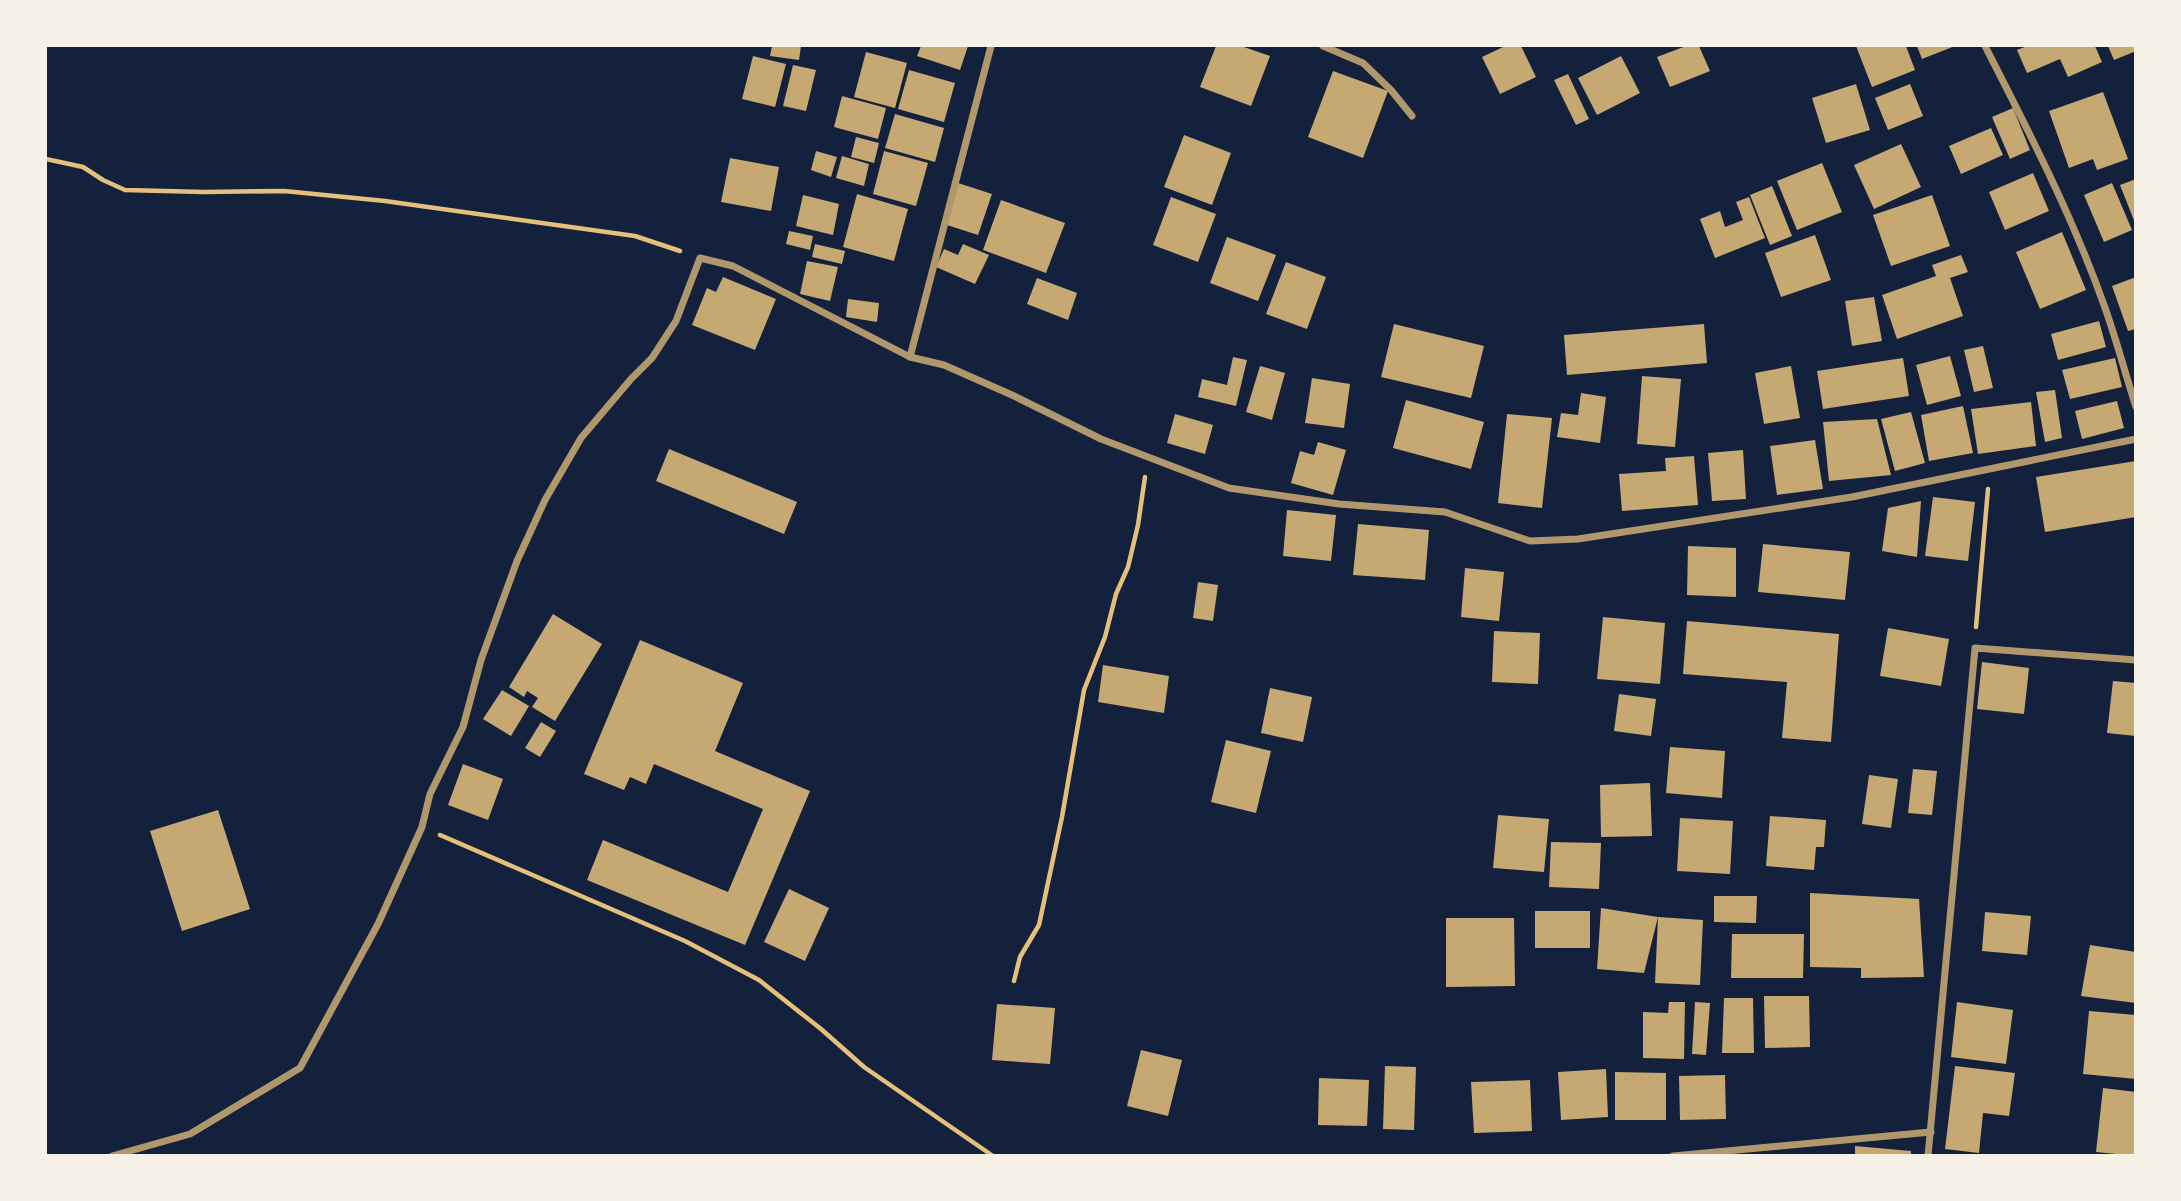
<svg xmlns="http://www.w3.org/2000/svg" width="2181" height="1201" viewBox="0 0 2181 1201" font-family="'Open Sans',sans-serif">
<rect width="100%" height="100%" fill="#14213d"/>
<g fill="#c6a872">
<polygon points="772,46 801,46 799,60 770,56"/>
<polygon points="921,46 968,46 960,70 917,56"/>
<polygon points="1216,46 1241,46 1270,56 1251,106 1200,87"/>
<polygon points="1505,46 1521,46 1536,77 1500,94 1482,57"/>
<polygon points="1686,46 1699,46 1710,71 1670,87 1657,57"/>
<polygon points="1856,46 1906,46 1915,70 1872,87"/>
<polygon points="1917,46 1955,46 1922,59"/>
<polygon points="2027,46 2095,46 2102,62 2068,77 2060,59 2027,73 2017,50"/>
<polygon points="2108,46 2136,46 2136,51 2114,60"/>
<polygon points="866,52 907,63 895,108 854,97"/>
<polygon points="753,56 786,64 775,107 742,99"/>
<polygon points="1621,56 1640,93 1597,115 1578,78"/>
<polygon points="793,65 816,70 806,111 783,106"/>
<polygon points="909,70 955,83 944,122 898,109"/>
<polygon points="1333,71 1388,91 1363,158 1308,137"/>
<polygon points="1568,74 1589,119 1576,125 1554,80"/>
<polygon points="1856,84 1870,130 1826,143 1812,98"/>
<polygon points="1910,84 1923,116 1888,130 1875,98"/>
<polygon points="2103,92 2128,159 2097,170 2093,159 2069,168 2049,111"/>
<polygon points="842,96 886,108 878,139 834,127"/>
<polygon points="2013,108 2030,150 2010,159 1992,117"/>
<polygon points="895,114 944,128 935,162 885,148"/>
<polygon points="1991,128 2003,155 1961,174 1949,146"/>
<polygon points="1184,135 1231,153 1212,205 1164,187"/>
<polygon points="856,137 879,143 874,163 851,157"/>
<polygon points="1901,144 1921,187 1874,209 1854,165"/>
<polygon points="816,151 837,157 831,177 811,170"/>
<polygon points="884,151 928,163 916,206 873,194"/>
<polygon points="842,156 869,164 864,186 836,178"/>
<polygon points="730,158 779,167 771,211 721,202"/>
<polygon points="1822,163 1842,212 1797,230 1777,181"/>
<polygon points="2033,173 2049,211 2005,230 1989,192"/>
<polygon points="2136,179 2136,223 2135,223 2120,185"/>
<polygon points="958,183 992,194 978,235 944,224"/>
<polygon points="2112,183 2132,230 2104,242 2084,195"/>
<polygon points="1772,186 1792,236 1770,245 1750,195"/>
<polygon points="857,194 908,209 894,261 843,247"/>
<polygon points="803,195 839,204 833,235 796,226"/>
<polygon points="1932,195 1950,246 1891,266 1873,215"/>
<polygon points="1171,197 1216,214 1198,262 1153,245"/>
<polygon points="1749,197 1765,238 1715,258 1700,219 1720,211 1725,227 1743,220 1736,202"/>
<polygon points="1001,200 1065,223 1046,273 983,250"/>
<polygon points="789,231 813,236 810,250 786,244"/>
<polygon points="2062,232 2086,290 2040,309 2016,252"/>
<polygon points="1815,235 1831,280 1781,297 1765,253"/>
<polygon points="1227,237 1276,255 1258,301 1210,283"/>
<polygon points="815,244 845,251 842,264 812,257"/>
<polygon points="963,244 989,255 975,284 936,267 944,249 958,255"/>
<polygon points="1961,255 1968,272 1950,278 1963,316 1897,339 1882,295 1936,276 1932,265"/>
<polygon points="807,261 838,267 830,301 800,294"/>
<polygon points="1286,262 1326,277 1307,329 1266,314"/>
<polygon points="723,277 776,299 755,350 692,325 707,288 716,292"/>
<polygon points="2136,277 2136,329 2128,331 2112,286"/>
<polygon points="1037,278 1077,293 1068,320 1027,304"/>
<polygon points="1874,297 1882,341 1852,346 1845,301"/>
<polygon points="848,299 879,303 877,322 846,317"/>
<polygon points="2099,321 2106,347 2058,360 2051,334"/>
<polygon points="1394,324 1484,346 1471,398 1381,377"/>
<polygon points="1704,324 1707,363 1567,375 1564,335"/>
<polygon points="1983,346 1993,388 1974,392 1964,350"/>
<polygon points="1950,356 1961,396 1927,405 1916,365"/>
<polygon points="1233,357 1247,360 1236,406 1198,397 1202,379 1227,385"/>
<polygon points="1903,358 1909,396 1823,409 1817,371"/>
<polygon points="2115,358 2122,387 2070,399 2062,370"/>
<polygon points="1260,366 1285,373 1272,420 1246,412"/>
<polygon points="1791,366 1800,418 1764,424 1755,373"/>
<polygon points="1642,376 1681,379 1675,447 1637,444"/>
<polygon points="1312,378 1350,384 1344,428 1305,423"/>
<polygon points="2055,390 2062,438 2045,442 2036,392"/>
<polygon points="1581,393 1606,397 1600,443 1557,437 1561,413 1578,415"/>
<polygon points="1406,400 1484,422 1471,469 1393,448"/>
<polygon points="2117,401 2124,428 2082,439 2075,411"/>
<polygon points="2031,402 2036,446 1978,454 1971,409"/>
<polygon points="1963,406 1973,453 1929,461 1921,415"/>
<polygon points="1911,412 1925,463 1895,471 1881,419"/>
<polygon points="1175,414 1213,425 1205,454 1167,443"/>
<polygon points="1507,414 1552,418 1542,508 1498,503"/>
<polygon points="1877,419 1891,475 1829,481 1823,422"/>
<polygon points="1815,440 1823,489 1777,495 1770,446"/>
<polygon points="1318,442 1346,450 1333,495 1291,483 1300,451 1314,455"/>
<polygon points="669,449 797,502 784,534 656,481"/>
<polygon points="1743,450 1746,499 1712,501 1708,453"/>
<polygon points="1694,456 1698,505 1622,511 1619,474 1666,471 1665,458"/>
<polygon points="2136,461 2136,517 2045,532 2036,477"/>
<polygon points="1933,497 1975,502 1968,561 1925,556"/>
<polygon points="1921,501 1917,557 1882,551 1888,508"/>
<polygon points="1287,510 1336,515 1331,561 1283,556"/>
<polygon points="1358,524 1429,530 1425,580 1353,575"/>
<polygon points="1763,544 1850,552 1845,600 1758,592"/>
<polygon points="1688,546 1736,548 1736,597 1687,595"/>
<polygon points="1465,568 1504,572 1499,621 1461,617"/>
<polygon points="1198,582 1218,585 1213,621 1193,618"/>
<polygon points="553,614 602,644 555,721 532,707 538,698 527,691 524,697 509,687"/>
<polygon points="1603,617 1665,623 1660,684 1597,679"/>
<polygon points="1687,621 1839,634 1831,742 1782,738 1787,682 1683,674"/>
<polygon points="1888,628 1949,639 1941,686 1880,676"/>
<polygon points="1494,631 1540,633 1538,684 1492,682"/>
<polygon points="640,640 743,683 715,751 810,791 745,945 587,880 603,840 728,892 763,809 654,764 646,784 630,777 624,790 584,774"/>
<polygon points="1982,662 2029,668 2024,714 1977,709"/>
<polygon points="1103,665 1169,676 1164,713 1098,702"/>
<polygon points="2113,681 2136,683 2136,736 2107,733"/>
<polygon points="1270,688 1312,697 1303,742 1261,733"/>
<polygon points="502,690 529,706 511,736 483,719"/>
<polygon points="1619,694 1656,699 1651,736 1614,731"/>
<polygon points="541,722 556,731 540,757 525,748"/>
<polygon points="1226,740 1271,751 1256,813 1211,802"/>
<polygon points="1670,747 1725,751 1722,798 1666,793"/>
<polygon points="463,764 503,779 488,820 448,805"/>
<polygon points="1913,769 1937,771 1932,815 1908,813"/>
<polygon points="1869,775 1898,779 1891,828 1862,824"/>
<polygon points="1650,783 1652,836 1601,837 1600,785"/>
<polygon points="218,810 250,909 182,931 150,831"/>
<polygon points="1498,815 1549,819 1544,872 1493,868"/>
<polygon points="1770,816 1826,820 1824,847 1816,847 1814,870 1766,866"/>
<polygon points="1680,818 1733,821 1730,874 1677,871"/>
<polygon points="1551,842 1601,843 1599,889 1549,887"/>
<polygon points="789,889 829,908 805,961 764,942"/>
<polygon points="1810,893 1919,899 1924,977 1861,978 1861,968 1810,967"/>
<polygon points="1714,896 1757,896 1756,923 1714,922"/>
<polygon points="1601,908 1658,917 1644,973 1597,969"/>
<rect x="1535" y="911" width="55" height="37"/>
<polygon points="1985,912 2031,916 2027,955 1982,951"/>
<polygon points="1658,917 1703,920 1700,985 1655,983"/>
<polygon points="1446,918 1514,918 1515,986 1446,987"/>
<polygon points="1732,934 1804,934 1803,978 1731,978"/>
<polygon points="2090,945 2136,952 2136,1003 2081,996"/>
<polygon points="1764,996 1809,996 1810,1047 1765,1048"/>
<polygon points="1724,998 1753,998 1754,1053 1722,1053"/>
<polygon points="1669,1002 1685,1002 1684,1059 1643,1058 1643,1012 1668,1013"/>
<polygon points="1695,1002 1710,1003 1706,1055 1692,1054"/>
<polygon points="1957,1002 2013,1010 2006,1064 1951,1057"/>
<polygon points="997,1004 1055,1008 1050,1064 992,1060"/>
<polygon points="2089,1011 2136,1015 2136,1079 2083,1074"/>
<polygon points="1141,1050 1182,1060 1168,1116 1127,1106"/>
<polygon points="1385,1066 1416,1067 1414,1130 1383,1129"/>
<polygon points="1955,1066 2015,1073 2009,1116 1983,1113 1979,1153 1945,1149"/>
<polygon points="1606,1069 1608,1117 1561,1120 1558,1072"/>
<polygon points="1615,1072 1666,1073 1666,1120 1615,1120"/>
<polygon points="1725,1075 1726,1119 1680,1120 1679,1076"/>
<polygon points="1319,1078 1369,1080 1367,1126 1318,1125"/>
<polygon points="1530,1080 1532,1131 1474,1133 1471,1082"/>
<polygon points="2103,1088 2136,1092 2136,1156 2096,1152"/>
<polygon points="1855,1146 1911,1151 1911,1156 1855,1156"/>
</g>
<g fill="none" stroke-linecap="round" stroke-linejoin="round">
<g stroke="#e5c07b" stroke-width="4.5">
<polyline points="46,159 83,167 103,180 125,190 204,192 284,191 385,201 635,236 680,251"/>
<polyline points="1976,627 1988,489"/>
<polyline points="440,835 685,941 759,980 821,1029 864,1067 993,1156"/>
<polyline points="1014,981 1020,957 1039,925 1062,817 1084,690 1105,637 1116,594 1128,567 1138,525 1145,477"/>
</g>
<g stroke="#b1986c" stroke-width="7">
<polyline points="1323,46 1363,63 1391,90 1412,116"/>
<path d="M 1985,46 C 2028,130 2072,215 2104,305 C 2116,338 2125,373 2136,407"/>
<polyline points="910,357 991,46"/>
<polyline points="112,1156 190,1134 300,1068 378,924 422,827 430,794 463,727 481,660 517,561 545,500 581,438 631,379 652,358 676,321 700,258 733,266 910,357 944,365 1012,395 1101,439 1229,488 1339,504 1445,512 1530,541 1578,539 1852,497 2136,439"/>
<polyline points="1673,1156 1931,1132"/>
<polyline points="1928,1156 1975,648 2136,660"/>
</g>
</g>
<rect width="2181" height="1201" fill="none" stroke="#f6f1e7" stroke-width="94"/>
</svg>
